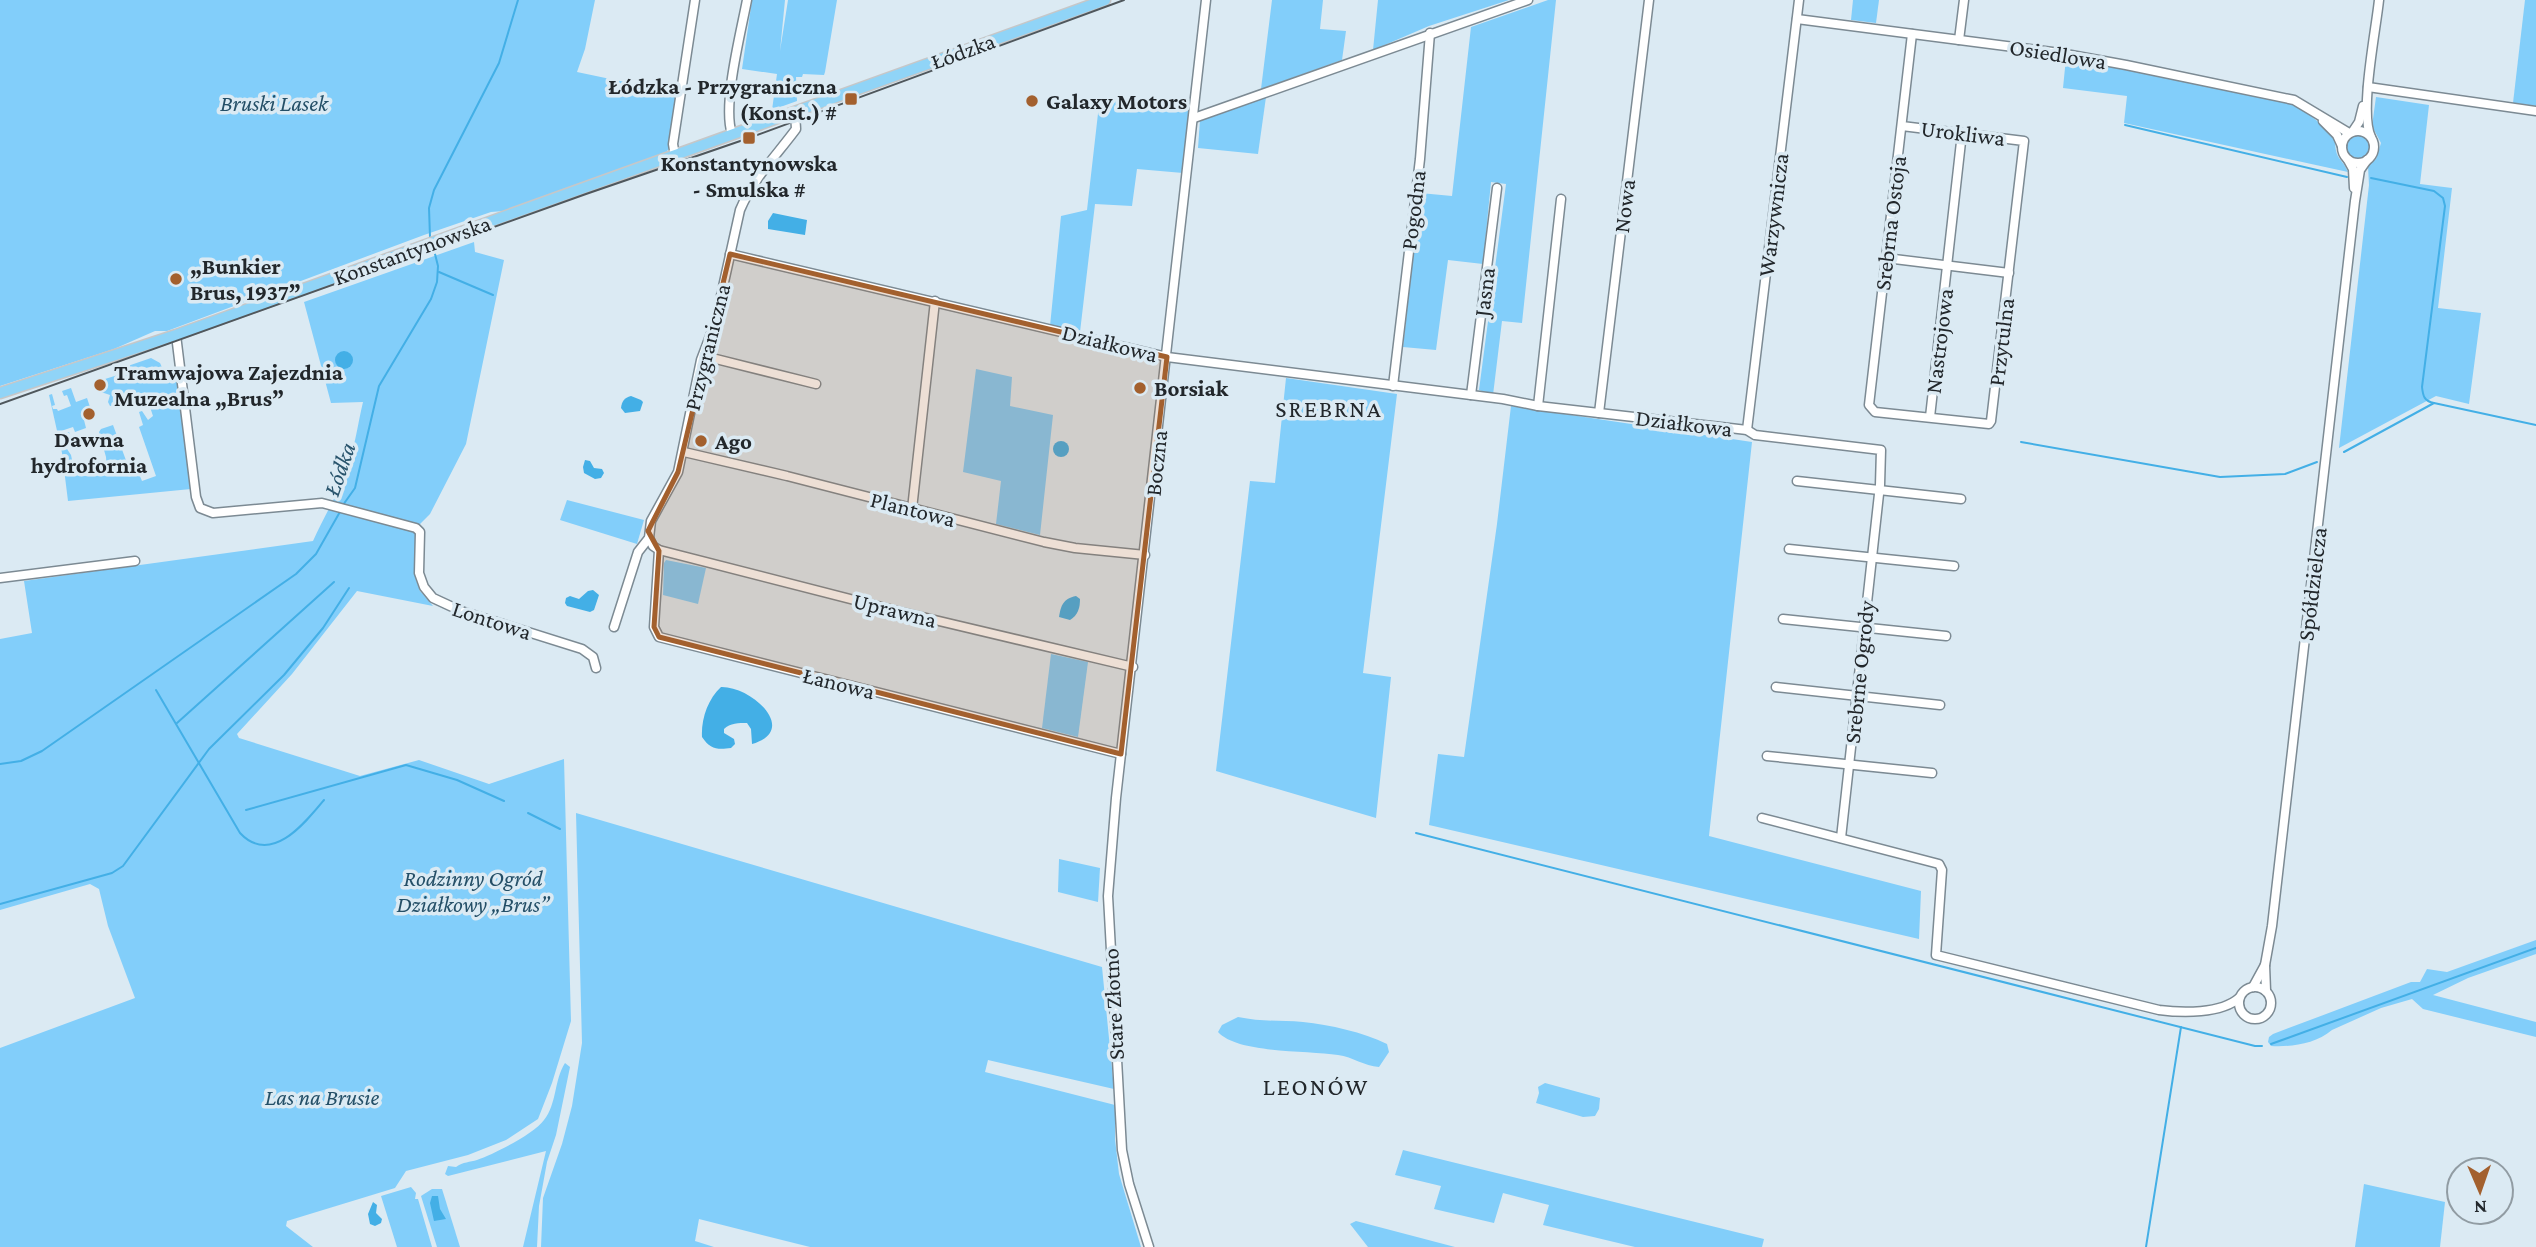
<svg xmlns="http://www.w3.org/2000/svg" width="2536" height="1247" viewBox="0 0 2536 1247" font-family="'Crimson Pro',serif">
<rect width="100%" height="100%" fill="#dbeaf3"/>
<g fill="#82cefa">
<polygon points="0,0 595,0 585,49 577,72 677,93 669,148 666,153 528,203 504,211 491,212 424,235 167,331 155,331 114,349 0,386"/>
<polygon points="752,0 785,0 780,51 788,0 837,0 825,72 824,75 803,74 802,77 796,77 797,101 772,110 777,74 742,69"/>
<polygon points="1272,0 1323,0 1320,29 1346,31 1342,60 1261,89"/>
<polygon points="1378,0 1509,0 1429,26 1373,50"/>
<polygon points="1548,0 1556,0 1522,323 1502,321 1493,395 1479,390 1506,184 1491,182 1483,264 1448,260 1436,350 1403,347 1420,193 1452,196 1471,27"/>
<polygon points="1853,0 1879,0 1876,23 1851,20"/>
<polygon points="2525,0 2536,0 2536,106 2513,103"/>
<path d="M 2066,58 L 2297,105 L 2331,132 L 2329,134 L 2335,139 C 2335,161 2342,157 2348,172 L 2124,123 L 2127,96 L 2063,88 Z"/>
<polygon points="1100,96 1191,100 1183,173 1137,169 1132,206 1095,204 1080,332 1050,326 1061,216 1087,210"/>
<polygon points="1266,97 1258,154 1198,148 1200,120"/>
<polygon points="2376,97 2429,105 2420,184 2452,188 2438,308 2481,313 2469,404 2436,396 2339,448 2369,185 2368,166 2376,159 2381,143 2372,126"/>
<circle cx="2359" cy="147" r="12"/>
<path d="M 474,242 L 475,252 L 504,260 L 466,444 L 430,514 L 420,524 L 416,544 L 415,577 L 420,591 L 433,606 L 357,591 L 292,674 L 237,734 L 239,738 L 360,776 L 419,760 L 489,784 L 564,759 L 571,1021 L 552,1083 L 538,1119 L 506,1140 L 468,1155 L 406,1171 L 395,1188 L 287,1221 L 286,1226 L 313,1247 L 0,1247 L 0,1048 L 135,998 L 108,926 L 99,889 L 90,884 L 0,910 L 0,639 L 32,633 L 24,581 L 313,541 C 324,516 339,493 348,466 C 355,446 358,423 363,402 L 331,403 L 304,302 Z"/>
<polygon points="151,358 160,363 165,374 176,373 191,489 68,501 62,453 49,395 52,394 55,405 52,406 53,409 57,409 58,411 71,406 67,395 64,396 62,391 71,388 76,402 87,398 90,407 84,409 87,418 84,420 86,428 75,432 73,427 61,431 62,434 69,432 71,438 60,442 61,450 67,449 71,455 75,474 85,476 107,472 106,457 99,432 101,429 113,425 131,474 133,476 139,474 142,481 156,476 139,427 143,425 139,412 142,411 148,420 153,416 146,395 128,398 128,403 110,406 108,402 110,395 101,392 107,387 105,379 121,374 119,369"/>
<polygon points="976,369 1012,377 1010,406 1053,415 1040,535 996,524 1001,481 963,472"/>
<polygon points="1286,378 1397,394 1363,673 1391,677 1376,818 1216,771 1250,481 1275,483"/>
<polygon points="1511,406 1752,442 1709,836 1921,891 1919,939 1429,825 1438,754 1464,757 1497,524"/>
<polygon points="567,500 644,520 637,544 560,520"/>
<polygon points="666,560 706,568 698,604 663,595 664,563"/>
<polygon points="1051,654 1088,662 1078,737 1042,728"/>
<polygon points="576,813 1102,967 1114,1089 988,1060 985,1072 1115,1105 1115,1139 1119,1174 1141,1247 810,1247 699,1219 695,1241 714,1247 541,1247 543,1198 562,1144 572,1106 582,1043"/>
<polygon points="1059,859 1100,868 1098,902 1058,892"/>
<path d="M 2536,940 L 2536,954 L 2468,978 L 2433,995 L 2536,1022 L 2536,1037 L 2423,1009 L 2412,999 L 2381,1008 L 2332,1030 C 2315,1044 2292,1047 2271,1046 L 2268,1042 L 2269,1037 L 2273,1034 L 2411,982 L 2420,982 L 2427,969 L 2447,972 Z"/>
<path d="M 1238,1017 C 1262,1022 1280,1020 1303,1022 C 1330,1025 1363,1032 1387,1044 L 1389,1052 L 1379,1067 C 1364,1066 1353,1057 1338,1055 C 1308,1050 1238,1054 1218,1032 L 1222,1025 Z"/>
<path d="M 565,1063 L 570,1067 L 556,1135 L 547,1162 L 539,1206 L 537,1247 L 523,1247 L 546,1151 L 448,1176 L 445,1174 L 448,1166 L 456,1167 C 463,1162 470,1162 477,1160 C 494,1154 534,1134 544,1120 C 557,1104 554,1080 565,1063 Z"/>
<polygon points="1545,1083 1600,1098 1599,1109 1595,1116 1583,1117 1536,1103 1539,1093 1538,1087"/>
<polygon points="1403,1150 1764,1239 1762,1247 1635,1247 1543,1225 1549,1205 1503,1193 1494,1223 1434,1209 1441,1186 1395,1175"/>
<polygon points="2364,1184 2445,1202 2440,1247 2355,1247"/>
<polygon points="411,1187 416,1193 415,1199 418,1199 432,1247 397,1247 381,1196"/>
<polygon points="432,1189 442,1189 460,1247 437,1247 421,1196"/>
<polygon points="1356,1221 1455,1247 1368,1247 1350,1224"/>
</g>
<g fill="#43afe6">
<polygon points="773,213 807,220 805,235 768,229 768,221"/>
<circle cx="344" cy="360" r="9"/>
<path d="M 631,396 L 641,400 L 643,402 L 640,411 L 625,413 L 621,408 C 622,401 624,398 631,396 Z"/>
<circle cx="1061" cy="449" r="8"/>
<polygon points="585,460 590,461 594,468 602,469 604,473 601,478 595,479 584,473 583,467"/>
<polygon points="593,590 599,595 594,610 590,612 567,606 565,603 566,598 570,596 579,599 588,591"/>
<path d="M 1076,596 L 1080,599 C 1080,608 1078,615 1070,620 L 1059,617 C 1061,605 1063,599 1076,596 Z"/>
<path d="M 721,687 C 751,686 800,730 752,744 L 751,729 L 747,723 C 739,723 730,723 724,729 L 724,733 L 734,739 L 735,744 L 731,748 C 717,750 710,749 702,737 C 701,719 708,699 721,687 Z"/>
<polygon points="432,1196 438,1196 440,1209 446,1219 434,1221 430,1203"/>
<polygon points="373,1202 377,1205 376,1213 382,1219 381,1223 375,1226 370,1224 368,1214"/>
</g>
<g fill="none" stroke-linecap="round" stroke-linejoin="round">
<g stroke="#43afe6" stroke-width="2">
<polyline points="2125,125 2347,177"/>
<path d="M 2371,178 L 2434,191 L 2443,198 L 2445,206 L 2422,387 C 2423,396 2424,401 2434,403"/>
<polyline points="430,237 429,208 434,190 499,63 518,0"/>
<polyline points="439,272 493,295"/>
<polyline points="2021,442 2220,477 2285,474 2317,462"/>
<polyline points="2344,452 2434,403 2536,425"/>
<polyline points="343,505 355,488 379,386 431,299 437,282 438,266 433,246"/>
<path d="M 156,690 L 240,833 C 271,866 305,823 324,800"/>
<polyline points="177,723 334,582"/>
<polyline points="0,764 21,761 42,751 296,574 316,554 341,510"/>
<polyline points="246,810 406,765 457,780 504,801"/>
<polyline points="528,813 560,829"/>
<polyline points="1416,833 2255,1046 2262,1046"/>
<polyline points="0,904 112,873 123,866 209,749 284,675 323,628 349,588"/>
<polyline points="2271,1044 2536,948"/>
<polyline points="2146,1247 2181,1027"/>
</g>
<g stroke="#7c8a93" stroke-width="11">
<g id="minor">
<polyline points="1797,19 2060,53 2126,65 2294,100 2349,133"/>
<polyline points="1959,40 1964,0"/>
<polyline points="2368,87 2536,111"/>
<polyline points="1194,118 1528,0"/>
<polyline points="2323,121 2337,135 2342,146"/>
<polyline points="1902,126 2024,141 1991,421 1989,424 1875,412 1869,405 1912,34"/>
<circle cx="2358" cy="147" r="16"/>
<polyline points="2353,131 2359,122 2363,106"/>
<path d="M 732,134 C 722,105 741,32 747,0"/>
<path d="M 2371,137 C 2359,113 2376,30 2379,0"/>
<polyline points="675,156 673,144 695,0"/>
<polyline points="2348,160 2353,169 2354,188"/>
<polyline points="730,254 1167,357 1503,399 1538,406 1747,430 1755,435 1881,450 1880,485 1841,838"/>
<polyline points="1886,258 2009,273"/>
<polyline points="176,335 196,497 200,508 213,513 322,503 416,528 420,532 419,573 424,587 433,598 461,611 582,649 593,657 596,668"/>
<polyline points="704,356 816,384"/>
<polyline points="1393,386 1420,159 1430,33"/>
<polyline points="1471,395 1497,188"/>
<polyline points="1538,406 1561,199"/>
<polyline points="1599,413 1649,0"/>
<polyline points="1930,417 1962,133"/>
<polyline points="1747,430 1799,0"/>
<polyline points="684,452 787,476 1044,542 1075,548 1145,555"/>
<polyline points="1797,481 1961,499"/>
<polyline points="912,509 935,301"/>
<polyline points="649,538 653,546 659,550 654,627 659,637 1121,754"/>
<polyline points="1789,549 1954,566"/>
<polyline points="659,550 901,612 1133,667"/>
<polyline points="0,578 135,561"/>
<polyline points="1783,619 1946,636"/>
<path d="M 614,627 L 638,552 L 649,538 L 651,521 L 678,472 L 701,360 L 715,323 L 740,210 C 753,179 776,156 796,129 L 795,112"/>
<polyline points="1776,687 1940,705"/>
<polyline points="1767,756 1932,773"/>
<path d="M 1762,818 L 1939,864 L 1942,870 L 1936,955 L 2159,1010 C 2182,1013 2221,1014 2239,998"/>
<circle cx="2255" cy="1003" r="16"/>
<polyline points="2253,987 2265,965"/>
<polyline points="2266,991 2265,965 2272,926 2355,201 2360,170 2367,160"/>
<polyline points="1149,1247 1129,1184 1122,1150 1108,896 1116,798 1206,0"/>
</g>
</g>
<g stroke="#c6c7c8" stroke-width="13">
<polyline id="major" points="0,393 176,335 1105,0"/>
</g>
<use href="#minor" stroke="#fff" stroke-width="8"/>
<use href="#major" stroke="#90d4f7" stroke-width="10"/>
<polyline stroke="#4f575c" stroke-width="2" points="0,404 586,194 749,138 1124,0"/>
</g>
<path fill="#a3602e" fill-opacity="0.2" stroke="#a3602e" stroke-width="5" stroke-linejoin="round" d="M 730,254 L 1167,357 L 1121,754 L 659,637 L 654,627 L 659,551 L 648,531 L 678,472 Z"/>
<g fill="#a3602e" stroke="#dbeaf3" stroke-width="2.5">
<rect x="844" y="92" width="14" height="14" rx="3.5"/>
<circle cx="1032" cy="101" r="7"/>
<rect x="742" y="131" width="14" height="14" rx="3.5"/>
<circle cx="176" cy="279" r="7"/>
<circle cx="100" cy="385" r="7"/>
<circle cx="1140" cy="388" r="7"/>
<circle cx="89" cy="414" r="7"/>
<circle cx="701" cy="441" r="7"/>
</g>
<g text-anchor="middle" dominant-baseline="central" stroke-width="7" stroke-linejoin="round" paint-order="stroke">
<g font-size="23" fill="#22272b" stroke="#dbeaf3">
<text transform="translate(963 51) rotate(-20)">Łódzka</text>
<text transform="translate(2058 54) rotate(9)">Osiedlowa</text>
<text transform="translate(1963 133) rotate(7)">Urokliwa</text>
<text transform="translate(1624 206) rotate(-83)">Nowa</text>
<text transform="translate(1413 210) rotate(-83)">Pogodna</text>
<text transform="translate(1773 215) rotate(-83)">Warzywnicza</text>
<text transform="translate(1890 223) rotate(-83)">Srebrna Ostoja</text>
<text transform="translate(412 250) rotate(-20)">Konstantynowska</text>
<text transform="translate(1484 292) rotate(-83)">Jasna</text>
<text transform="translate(1939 341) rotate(-83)">Nastrojowa</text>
<text transform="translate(2001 342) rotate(-83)">Przytulna</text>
<text transform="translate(1110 343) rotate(14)">Działkowa</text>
<text transform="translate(707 347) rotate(-76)">Przygraniczna</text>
<text transform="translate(1684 423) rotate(7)">Działkowa</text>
<text transform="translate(1156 463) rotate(-84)">Boczna</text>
<text transform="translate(913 509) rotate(14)">Plantowa</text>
<text transform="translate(2312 584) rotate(-83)">Spółdzielcza</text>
<text transform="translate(895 610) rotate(14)">Uprawna</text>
<text transform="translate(492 620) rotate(18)">Lontowa</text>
<text transform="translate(1859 672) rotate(-84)">Srebrne Ogrody</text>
<text transform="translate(839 683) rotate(14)">Łanowa</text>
<text transform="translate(1113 1004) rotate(-93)">Stare Złotno</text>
</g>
<g font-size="23" font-weight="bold" fill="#22272b" stroke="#dbeaf3" text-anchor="start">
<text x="837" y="86" text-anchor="end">Łódzka - Przygraniczna<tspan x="837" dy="26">(Konst.) #</tspan></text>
<text x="1046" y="101">Galaxy Motors</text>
<text x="749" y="163" text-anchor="middle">Konstantynowska<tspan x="749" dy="26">- Smulska #</tspan></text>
<text x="190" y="266">„Bunkier<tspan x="190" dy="26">Brus, 1937”</tspan></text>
<text x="114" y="372">Tramwajowa Zajezdnia<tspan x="114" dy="26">Muzealna „Brus”</tspan></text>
<text x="1154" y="388">Borsiak</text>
<text x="89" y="439" text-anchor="middle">Dawna<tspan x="89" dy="26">hydrofornia</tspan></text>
<text x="715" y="441">Ago</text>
</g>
<g font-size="23" font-style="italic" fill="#244f67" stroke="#dbeaf3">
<text x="274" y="103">Bruski Lasek</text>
<text x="473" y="878">Rodzinny Ogród<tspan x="473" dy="26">Działkowy „Brus”</tspan></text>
<text x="322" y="1097">Las na Brusie</text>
</g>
<g font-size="24" letter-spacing="2" fill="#22272b" stroke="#dbeaf3">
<text x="1329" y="408">SREBRNA</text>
<text x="1316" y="1086">LEONÓW</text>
</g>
<g font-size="24" font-style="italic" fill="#29546c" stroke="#dbeaf3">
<text transform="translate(339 469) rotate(-71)">Łódka</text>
</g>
</g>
<g transform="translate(2480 1191) rotate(178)"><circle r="33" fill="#dbeaf3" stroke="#919ca3" stroke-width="2"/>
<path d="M0-5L12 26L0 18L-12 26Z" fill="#a3602e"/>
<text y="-10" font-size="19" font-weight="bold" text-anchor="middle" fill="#22272b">N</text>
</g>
</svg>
